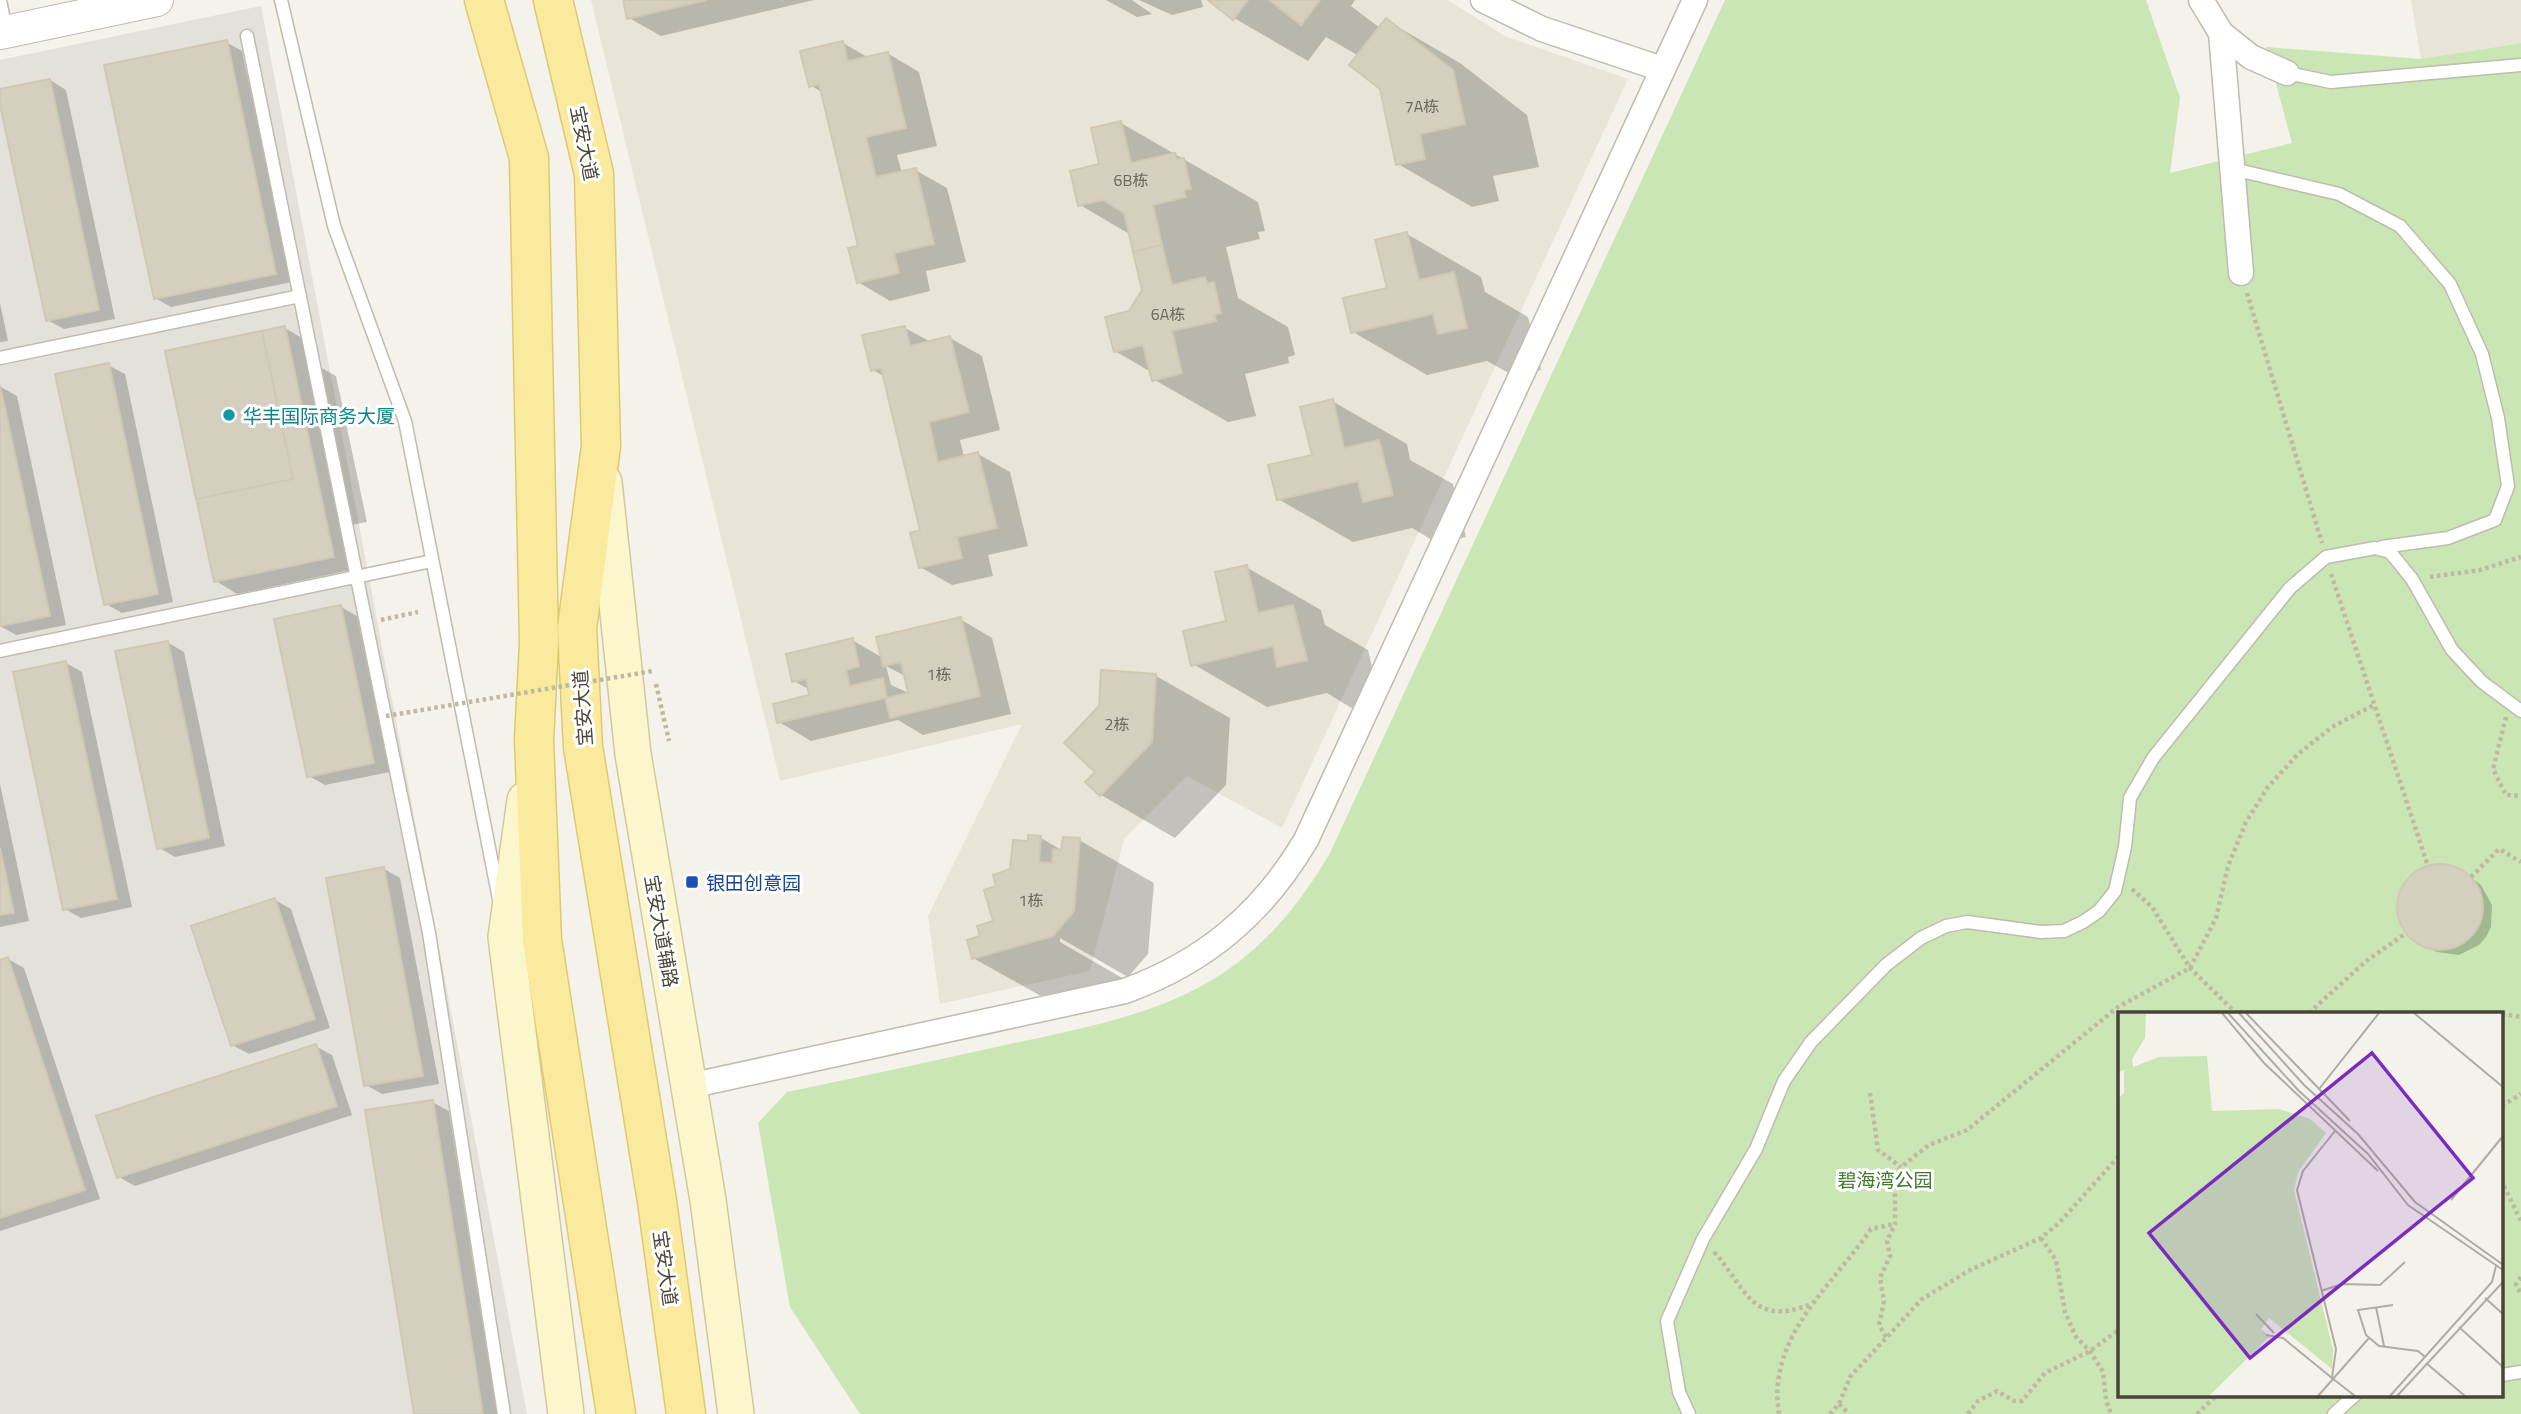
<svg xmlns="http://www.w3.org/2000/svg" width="2521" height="1414" viewBox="0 0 2521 1414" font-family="'Titillium Web','Noto Sans SC',sans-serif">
<rect width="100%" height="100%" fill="#f4f2ea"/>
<g fill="#e8e5d8">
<polygon points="591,0 1448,0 1505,36 1628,79 1282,828 1187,776 1124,839 1090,971 940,1004 928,916 1022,724 780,781"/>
<polygon points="2411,0 2521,0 2521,43 2421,59"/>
</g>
<polygon fill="#e4e1db" points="261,6 527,1414 0,1414 0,60"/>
<path fill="#cae6b5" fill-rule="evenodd" d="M 1725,0 L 2146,0 L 2180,98 L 2170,173 L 2292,143 L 2266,47 L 2421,59 L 2521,43 L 2521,1414 L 860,1414 L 790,1307 L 758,1123 L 787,1092 C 860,1077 933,1061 1005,1045 C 1157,1013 1246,996 1330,853 ZM 2120,1013 L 2502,1013 L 2502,1395 L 2120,1395 Z"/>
<g fill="#0003" fill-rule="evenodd">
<polygon points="625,0 814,0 661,36 629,18"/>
<polygon points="1106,0 1132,0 1152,14 1137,17"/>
<polygon points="1139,0 1201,0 1203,7 1172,15"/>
<polygon points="1210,0 1355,0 1351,6 1380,28 1386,20 1460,63 1527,115 1539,167 1493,176 1499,201 1472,207 1398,164 1381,88 1359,56 1326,37 1308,61 1234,18"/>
<polygon points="226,42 242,51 292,282 171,307 155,298"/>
<polygon points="843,43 869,58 887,53 919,72 937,146 897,155 902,173 915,170 947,188 966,262 926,271 930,291 890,301 858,282 860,247 823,93 810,85"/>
<polygon points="50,80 66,90 115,319 64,329 47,320 0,97 0,91"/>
<polygon points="1121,123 1258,202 1265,231 1258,232 1260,239 1226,247 1238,298 1288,327 1295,355 1288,357 1289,363 1245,374 1256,416 1228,422 1153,379 1151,372 1115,351 1130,312 1144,290 1131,235 1080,205"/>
<polygon points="1407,234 1481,277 1485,292 1528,317 1541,370 1514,376 1487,361 1427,375 1353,332 1389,289"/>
<polygon points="0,303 8,341 0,342"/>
<polygon points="285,328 307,341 311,362 336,376 367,522 346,526 355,569 237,594 216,581"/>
<polygon points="905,328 931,342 950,338 982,356 1000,430 960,440 964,457 978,454 1010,472 1028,546 988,555 993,576 952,585 920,567 923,532 885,377 873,370"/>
<polygon points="108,365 125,374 173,602 122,613 106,604"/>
<polygon points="1,387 17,396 66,625 16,635 0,626"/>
<polygon points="1332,401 1407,444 1410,460 1453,484 1466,537 1439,544 1412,528 1353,542 1278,499 1314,456"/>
<polygon points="1246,567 1321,610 1325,625 1368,650 1380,703 1353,709 1327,693 1267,707 1193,664 1228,622"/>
<polygon points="341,607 357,616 390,772 325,785 309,776"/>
<path d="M 960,619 L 992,638 L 1011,714 L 923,735 L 898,720 L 811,741 L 779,722 L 812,697 L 810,690 L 794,681 L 852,640 L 883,658 ZM 886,666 L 907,677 L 911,694 L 891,685 Z"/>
<polygon points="167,642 184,652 225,846 175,857 158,847"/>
<polygon points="66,663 82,672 132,907 81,918 65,909"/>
<polygon points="1156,676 1230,718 1226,785 1175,838 1101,795 1098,772"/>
<polygon points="0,784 29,921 0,927"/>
<polygon points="1041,838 1063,851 1079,840 1154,883 1148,954 1128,977 1060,938 1060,942 1124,979 1048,1000 973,958 982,937 995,923 999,887 1029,843"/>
<polygon points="2439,866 2472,878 2481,885 2492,905 2491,927 2486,937 2479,945 2459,955 2437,952 2415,940 2401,920 2399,908 2407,883 2428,868"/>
<polygon points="384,869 400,878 439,1084 382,1094 366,1085"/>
<polygon points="275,900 291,909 330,1028 249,1054 232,1045"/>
<polygon points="8,959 24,968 100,1199 0,1231 0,962"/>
<polygon points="315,1046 332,1055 352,1115 135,1186 119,1177"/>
<polygon points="432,1102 449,1111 497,1414 416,1414"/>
</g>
<g fill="#d5cfc0" stroke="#d0c8b3" stroke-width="2">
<polygon points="623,0 707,0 627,19"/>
<polygon points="1208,0 1248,0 1233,20"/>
<polygon points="1269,0 1320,0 1301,25"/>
<polygon points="1386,18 1453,70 1465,124 1420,134 1425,159 1396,165 1380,89 1349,65"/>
<polygon points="227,40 276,274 154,299 104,65"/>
<polygon points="843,41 848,61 888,52 906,128 866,137 876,177 916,168 934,244 894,253 899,273 857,283 848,248 858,246 819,84 809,87 800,51"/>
<polygon points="50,79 99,310 46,321 0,105 0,89"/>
<polygon points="1121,121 1131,163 1175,153 1177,159 1184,158 1191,189 1184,190 1186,197 1153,205 1162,245 1133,252 1124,213 1103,200 1078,206 1070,171 1099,164 1091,128"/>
<polygon points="1407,232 1419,280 1454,272 1467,328 1438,334 1433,314 1351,333 1343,298 1387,288 1375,240"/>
<polygon points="1162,245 1172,285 1205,277 1207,284 1214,282 1221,313 1214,315 1216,321 1172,331 1182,373 1152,381 1143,345 1114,352 1105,317 1129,311 1142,290 1133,252"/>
<polygon points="285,326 334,557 214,582 165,351"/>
<polygon points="905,326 910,346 950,336 969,412 929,422 938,462 978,452 997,528 957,537 962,558 919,568 910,533 920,530 881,368 871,371 862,335"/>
<polygon points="262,331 293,479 196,499 165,351"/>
<polygon points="109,363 158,594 104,605 55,374"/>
<polygon points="0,385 50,616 0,626"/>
<polygon points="1333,399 1344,448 1379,440 1393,495 1363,502 1358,481 1277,500 1268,465 1312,455 1300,407"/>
<polygon points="1247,565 1258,613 1293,605 1307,660 1277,667 1273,646 1191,666 1183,631 1226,621 1215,572"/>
<polygon points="341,605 374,763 307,777 274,619"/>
<polygon points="961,617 980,696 890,718 885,698 777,723 773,704 809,695 806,679 792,682 786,654 853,638 859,666 846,670 850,686 883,678 887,698 908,693 901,662 883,666 876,637"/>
<polygon points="168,641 209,838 157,849 115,651"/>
<polygon points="66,661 117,899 63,910 13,672"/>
<polygon points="1101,670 1156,674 1152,742 1100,796 1085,782 1095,772 1064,743 1099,706"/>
<polygon points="1028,835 1041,836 1039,862 1052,863 1053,849 1061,850 1063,837 1080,838 1074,911 1053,936 972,959 967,940 980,936 977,926 993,921 984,890 996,886 993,875 1010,869 1013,840 1028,841"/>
<polygon points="0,848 14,913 0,915"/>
<circle cx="2440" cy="907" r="43"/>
<polygon points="384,867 423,1076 364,1086 326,878"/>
<polygon points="275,898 315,1019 231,1046 191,926"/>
<polygon points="8,957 85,1190 0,1218 0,960"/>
<polygon points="316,1044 337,1106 117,1178 96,1116"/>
<polygon points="433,1100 483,1414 414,1414 365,1110"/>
</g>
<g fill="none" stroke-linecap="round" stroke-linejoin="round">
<g stroke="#bfbbad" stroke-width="15">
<g id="service">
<polyline points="0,0 6,31"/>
<polyline points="281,0 334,226 405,421 499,899"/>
<polyline points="247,36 429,933 504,1414"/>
<polyline points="2287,73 2331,82 2521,65"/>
<polyline points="2233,169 2339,194 2400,226 2450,284 2482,354 2498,418 2508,486 2495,520 2448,538 2382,547"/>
<polyline points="0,358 300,296"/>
<polyline points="0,651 432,561"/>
<polyline points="2502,1375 2521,1372"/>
<polyline points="1689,1414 1679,1392 1667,1321 1703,1239 1756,1149 1784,1081 1811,1042 1886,965 1921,938 1946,926 1967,922 2041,932 2064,931 2083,922 2099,911 2115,891 2125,847 2130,798 2153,758 2290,588 2326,557 2375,548 2390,552 2412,579 2452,650 2482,682 2521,711"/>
<polyline points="2334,1414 2355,1395"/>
</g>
</g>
<g stroke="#bfbbad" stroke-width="27">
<g id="minor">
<polyline points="1483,0 1542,29 1662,69"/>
<polyline points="2201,0 2221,33 2251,57 2287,73"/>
<polyline points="2221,33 2241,273"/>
<path d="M 689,1086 L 1125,991 C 1205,962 1263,913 1306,840 L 1695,0"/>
</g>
</g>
<g stroke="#bfbbad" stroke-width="34">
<polyline id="tertiary" points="0,33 157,0"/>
</g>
<g stroke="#d1c99c" stroke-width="38">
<g id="secondary">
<polyline points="604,482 633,754 708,1200 736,1414"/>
<polyline points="525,800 506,937 566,1414"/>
</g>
</g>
<g stroke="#deca6e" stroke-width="41">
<g id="primary">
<polyline points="484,0 529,158 539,642 534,740 542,940 616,1414"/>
<polyline points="553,0 594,174 601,446 577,628 583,747 657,1201 686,1414"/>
</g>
</g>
<g stroke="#c0b89f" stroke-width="4.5" stroke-dasharray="3.5 3.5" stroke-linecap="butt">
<polyline points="2247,293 2322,543"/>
<polyline points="2331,574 2428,866"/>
<polyline points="2430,577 2480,570 2521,557"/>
<polyline points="381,620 418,612"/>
<polyline points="656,684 669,741"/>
<polyline points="2506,717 2493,769 2506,795 2521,796"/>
<polyline points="2471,877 2499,849 2521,862"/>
<polyline points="2132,889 2152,907 2190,968 2236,1013"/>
<polyline points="2309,1013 2365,962 2406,933"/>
<polyline points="2432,1013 2496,1013"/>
<polyline points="2502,1014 2521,1017"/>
<polyline points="1870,1093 1878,1150 1901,1167"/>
<polyline points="2502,1106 2521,1094"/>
<polyline points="2502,1175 2502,1190"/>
<polyline points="2504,1186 2521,1221"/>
<polyline points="2041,1238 2056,1260 2065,1312 2076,1337 2090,1351 2103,1372 2106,1400 2111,1414"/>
<path d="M 1714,1252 C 1746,1287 1750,1327 1809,1305"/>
<polyline points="2521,1277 2516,1284 2521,1294"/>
<polyline points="1886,1337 1879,1325 1884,1301 1880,1278 1890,1256 1887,1241 1895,1224 1895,1175 1901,1167 1929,1145 1967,1130 2118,1007 2190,968 2216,918 2228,866 2246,822 2268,787 2297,755 2332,727 2374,705"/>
<polyline points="1839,1404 1849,1414"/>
<path d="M 1779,1414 C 1766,1337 1833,1285 1871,1229 L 1894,1224"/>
<polyline points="1830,1414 1839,1404 1850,1377 1922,1299 1970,1270 2041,1238 2058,1224 2120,1155"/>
<polyline points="1968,1414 1978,1401 1997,1391 2014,1401 2022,1401 2045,1373 2090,1351 2120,1329"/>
<polyline points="2197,1414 2217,1395"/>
</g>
<use href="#service" stroke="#fff" stroke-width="12"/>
<use href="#minor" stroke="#fff" stroke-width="24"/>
<use href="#tertiary" stroke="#fff" stroke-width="32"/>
<use href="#secondary" stroke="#fcf6cc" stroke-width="35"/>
<use href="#primary" stroke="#f9ea9e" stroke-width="38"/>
<polyline stroke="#c0b89f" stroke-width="4.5" stroke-dasharray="3.5 3.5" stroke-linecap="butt" points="386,716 653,671"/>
</g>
<circle fill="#0f9aa8" stroke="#fff" stroke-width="2.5" cx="229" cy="415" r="7"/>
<rect fill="#1a4fb4" stroke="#fff" stroke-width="2.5" x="685" y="875" width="14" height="14" rx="3.5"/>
<g text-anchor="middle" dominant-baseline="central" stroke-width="6" stroke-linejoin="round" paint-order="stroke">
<g font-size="16" fill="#6b675a">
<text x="1422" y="106">7A栋</text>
<text x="1131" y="180">6B栋</text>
<text x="1168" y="314">6A栋</text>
<text x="939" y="674">1栋</text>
<text x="1117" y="724">2栋</text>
<text x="1031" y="900">1栋</text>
</g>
<g font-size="19" fill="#484438" stroke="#fff">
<text transform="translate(585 143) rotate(79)">宝安大道</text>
<text transform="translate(582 708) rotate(-94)">宝安大道</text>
<text transform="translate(662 931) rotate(80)">宝安大道辅路</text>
<text transform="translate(666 1268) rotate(82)">宝安大道</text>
</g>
<g font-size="19" fill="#0d838f" stroke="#fff" text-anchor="start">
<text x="243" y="415">华丰国际商务大厦</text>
</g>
<g font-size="19" fill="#164399" stroke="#fff" text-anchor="start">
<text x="706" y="882">银田创意园</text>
</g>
<g font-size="19" fill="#41772e" stroke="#fff">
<text x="1885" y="1179">碧海湾公园</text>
</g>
</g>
<g transform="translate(2118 1012)">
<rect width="385" height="385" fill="#f4f2ea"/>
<path d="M 0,1 L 28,2 L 27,26 L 14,47 L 15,55 L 41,45 L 89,44 L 94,99 L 161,97 L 192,107 L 208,121 L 180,160 L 176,178 L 215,338 L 214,357 L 151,306 L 143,317 L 152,324 L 91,384 L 0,384 L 0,87 L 6,81 L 6,59 L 12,57 L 0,60 Z" fill="#cae6b5"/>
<path fill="none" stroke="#afaca3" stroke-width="2" d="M 104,1 L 146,51 L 260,159M 110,1 L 180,78 L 250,142 L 290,193 L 385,258M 121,1 L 186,73 L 240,122 L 297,190 L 384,252M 128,1 L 232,109M 296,1 L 385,75M 201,77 L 261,1M 333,188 L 385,124M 203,279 L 224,272 L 262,273 L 287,250M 367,286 L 385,302M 275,293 L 240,298 L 248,323 L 261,334 L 300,339 L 307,345M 258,295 L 266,334M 138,302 L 156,321M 341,315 L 385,355M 148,323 L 165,326 L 214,366M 308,351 L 347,384M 214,366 L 218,337 L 179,178 L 185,159 L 217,119M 214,366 L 237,384M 200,384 L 251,326M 272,384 L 374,270 L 378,254M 279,384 L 385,270"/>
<path fill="#7b2cbf" fill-opacity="0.15" stroke="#7b2cbf" stroke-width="3.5" d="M 254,41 L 355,166 L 132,346 L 31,221 Z"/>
<rect width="385" height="385" fill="none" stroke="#484438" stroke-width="3.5"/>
</g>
</svg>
